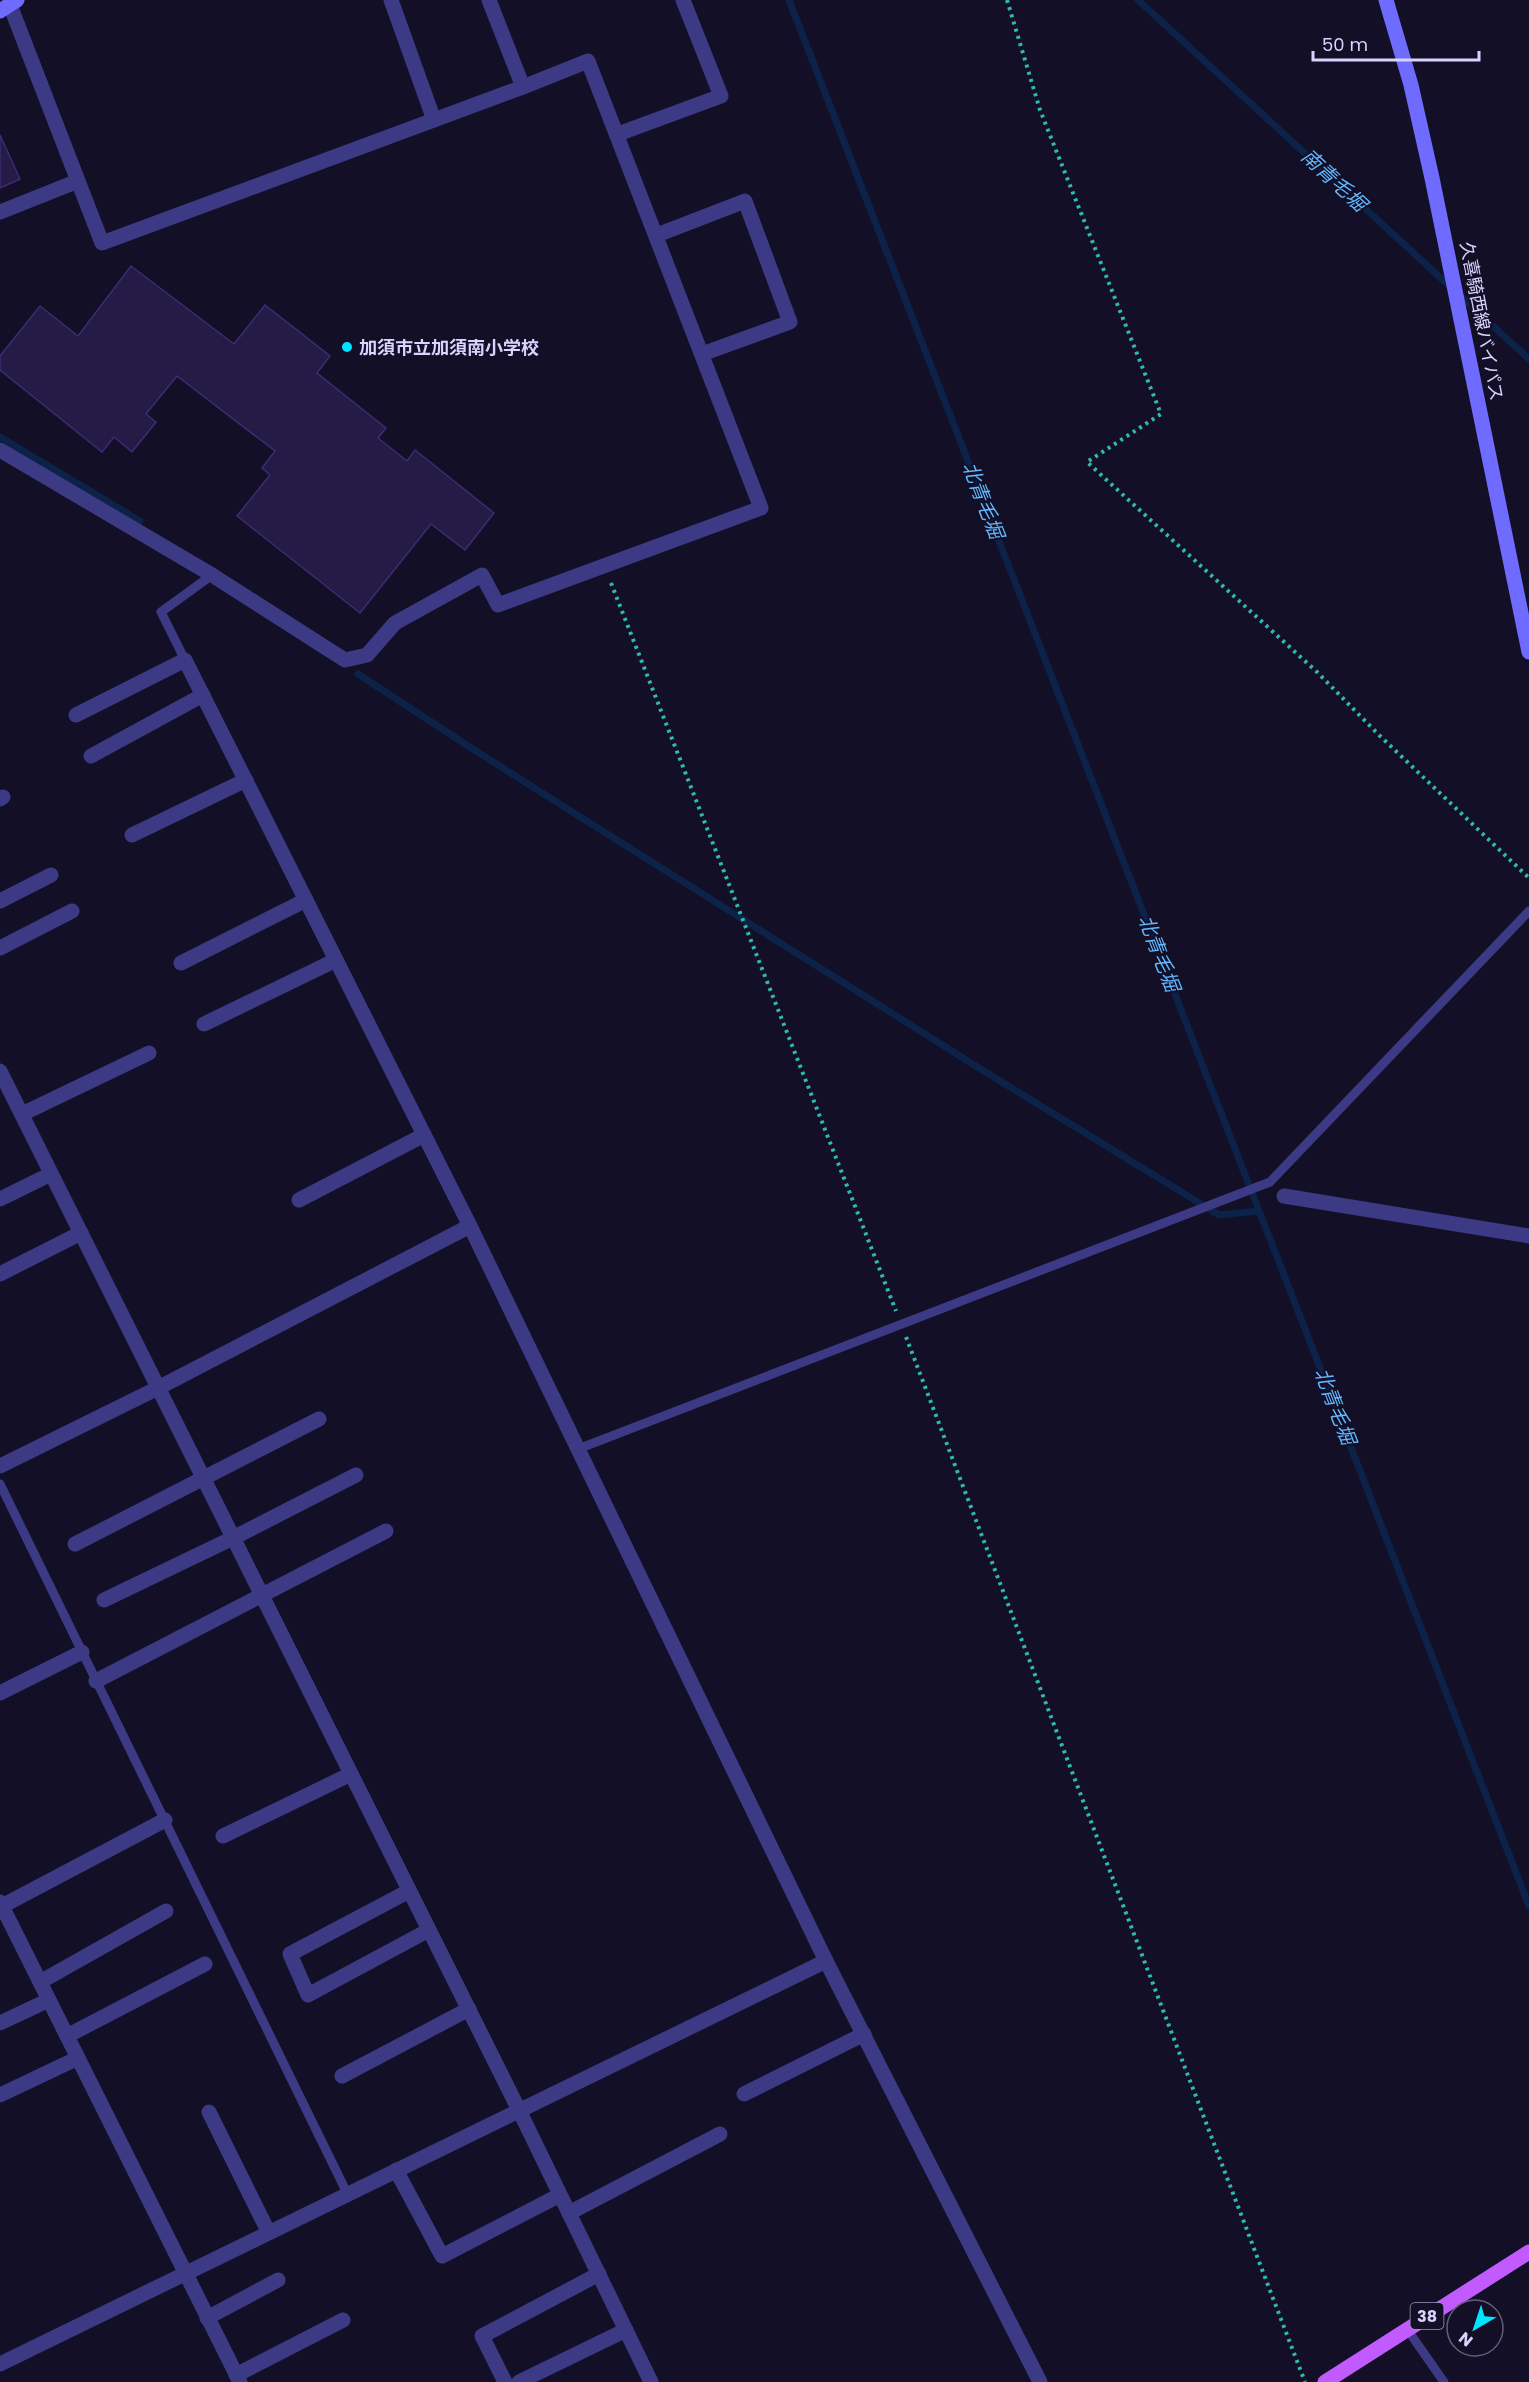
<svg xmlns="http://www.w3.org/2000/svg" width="1529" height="2382" viewBox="0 0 1529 2382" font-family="Poppins,'Noto Sans JP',sans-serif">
<rect width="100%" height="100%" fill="#130f26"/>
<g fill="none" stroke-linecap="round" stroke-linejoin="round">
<g stroke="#0c2248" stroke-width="7">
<polyline points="789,0 1529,1906"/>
<polyline points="1138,0 1529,359"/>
<polyline points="0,437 140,521"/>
<polyline points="358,674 479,753 971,1063 1219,1215 1258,1211"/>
</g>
</g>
<g fill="#241b47" stroke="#3b2d73" stroke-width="1.5">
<polygon points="0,135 20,179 0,188"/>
<polygon points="131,266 234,344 265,305 330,356 317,373 386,428 378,438 407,461 415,450 494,513 465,550 431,524 360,613 237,516 270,475 262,468 275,451 177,376 146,414 156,422 132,452 114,437 102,452 0,370 0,356 40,306 78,336"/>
</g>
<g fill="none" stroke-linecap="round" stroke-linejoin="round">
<g stroke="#2fb8b0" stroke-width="4" stroke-dasharray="3 4.5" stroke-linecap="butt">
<polyline points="1007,0 1040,110 1161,414 1087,462 1317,672 1379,735 1529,878"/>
<polyline points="611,583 896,1311"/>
<polyline points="906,1337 1305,2382"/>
</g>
<g stroke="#3d3a85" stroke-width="9">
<polyline points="185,660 161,612 212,575"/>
<polyline points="578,1449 1270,1182 1529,911"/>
<polyline points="0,1484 347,2193"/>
<polyline points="1407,2329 1444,2382"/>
</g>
<g stroke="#3d3a85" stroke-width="15">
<polyline points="391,0 434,120"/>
<polyline points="489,0 523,87"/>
<polyline points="618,134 721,96 683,0"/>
<polyline points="0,212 78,181"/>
<polyline points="657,235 745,201 790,322 702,354"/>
<polyline points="0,450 212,575 345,660 367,655 395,623 482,575 498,605 761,508 588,61 523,87 102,243 10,5"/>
<polyline points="76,715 185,660 470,1226 826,1961 1040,2382"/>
<polyline points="91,756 203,695"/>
<polyline points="0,799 3,797"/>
<polyline points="132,835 246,780"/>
<polyline points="0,901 51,875"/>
<polyline points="0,948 72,911"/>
<polyline points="181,963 306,900"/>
<polyline points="204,1024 336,960"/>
<polyline points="0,1071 519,2110 651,2382"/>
<polyline points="22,1114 149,1053"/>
<polyline points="1284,1196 1529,1236"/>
<polyline points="0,1199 51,1174"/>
<polyline points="299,1200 424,1135"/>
<polyline points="0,1274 81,1233"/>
<polyline points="0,1466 158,1388 470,1226"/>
<polyline points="75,1544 319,1419"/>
<polyline points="104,1600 233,1538 356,1475"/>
<polyline points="96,1681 386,1531"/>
<polyline points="0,1693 82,1652"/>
<polyline points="223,1836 351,1774"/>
<polyline points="409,1891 290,1954 308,1995 429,1930"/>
<polyline points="0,1902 240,2382"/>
<polyline points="2,1906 165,1820"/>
<polyline points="40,1982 166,1911"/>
<polyline points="0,2023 49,2000"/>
<polyline points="67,2036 205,1964"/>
<polyline points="342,2076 469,2009"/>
<polyline points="744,2094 864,2034"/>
<polyline points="0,2095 78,2058"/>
<polyline points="209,2112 268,2231"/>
<polyline points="396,2170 442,2256 560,2195"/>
<polyline points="569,2213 720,2134"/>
<polyline points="207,2318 278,2280"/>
<polyline points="0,2364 826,1961"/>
<polyline points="236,2375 343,2320"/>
<polyline points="505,2382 482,2336 599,2274"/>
<polyline points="519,2382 626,2330"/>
</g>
<g stroke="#6f6bff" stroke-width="15">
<polyline points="1386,0 1411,85 1432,178 1529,652"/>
<polyline points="0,11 17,0"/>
</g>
<polyline stroke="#c25bff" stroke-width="15" points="1325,2382 1529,2252"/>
</g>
<circle fill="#00e5ff" stroke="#130f26" stroke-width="2" cx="347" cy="347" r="6"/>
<g text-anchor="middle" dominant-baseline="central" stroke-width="4.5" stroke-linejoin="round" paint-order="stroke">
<rect fill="#130f26" stroke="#9e99be" stroke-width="1.5" x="1410.5" y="2303" width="33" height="26" rx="4.5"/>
<g font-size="16" font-weight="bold" fill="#d9d4ff">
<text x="1427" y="2316">38</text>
</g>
<g font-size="18" fill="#d9d4ff" stroke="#130f26">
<text transform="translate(1482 321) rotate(79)">久喜騎西線バイパス</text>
</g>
<g font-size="18" font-weight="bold" fill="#d9d4ff" stroke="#130f26" text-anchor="start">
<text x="359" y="347">加須市立加須南小学校</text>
</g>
<g font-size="20" font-style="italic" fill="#62b6ff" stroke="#130f26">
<text transform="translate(1334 180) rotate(43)">南青毛堀</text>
<text transform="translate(983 500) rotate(69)">北青毛堀</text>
<text transform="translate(1159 953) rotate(69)">北青毛堀</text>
<text transform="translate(1335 1406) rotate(69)">北青毛堀</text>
</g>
</g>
<g transform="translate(1475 2328) rotate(219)"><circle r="28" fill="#130f26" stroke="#625e7d" stroke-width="1.5"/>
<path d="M0-4.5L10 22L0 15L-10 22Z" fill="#00e5ff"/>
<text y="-9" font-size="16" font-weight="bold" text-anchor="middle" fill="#d9d4ff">N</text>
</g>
<path d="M1313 51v9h166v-9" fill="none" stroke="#d9d4ff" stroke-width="3"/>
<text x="1322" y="51" font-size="18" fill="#d9d4ff" stroke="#130f26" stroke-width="4.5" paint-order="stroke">50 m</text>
</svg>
